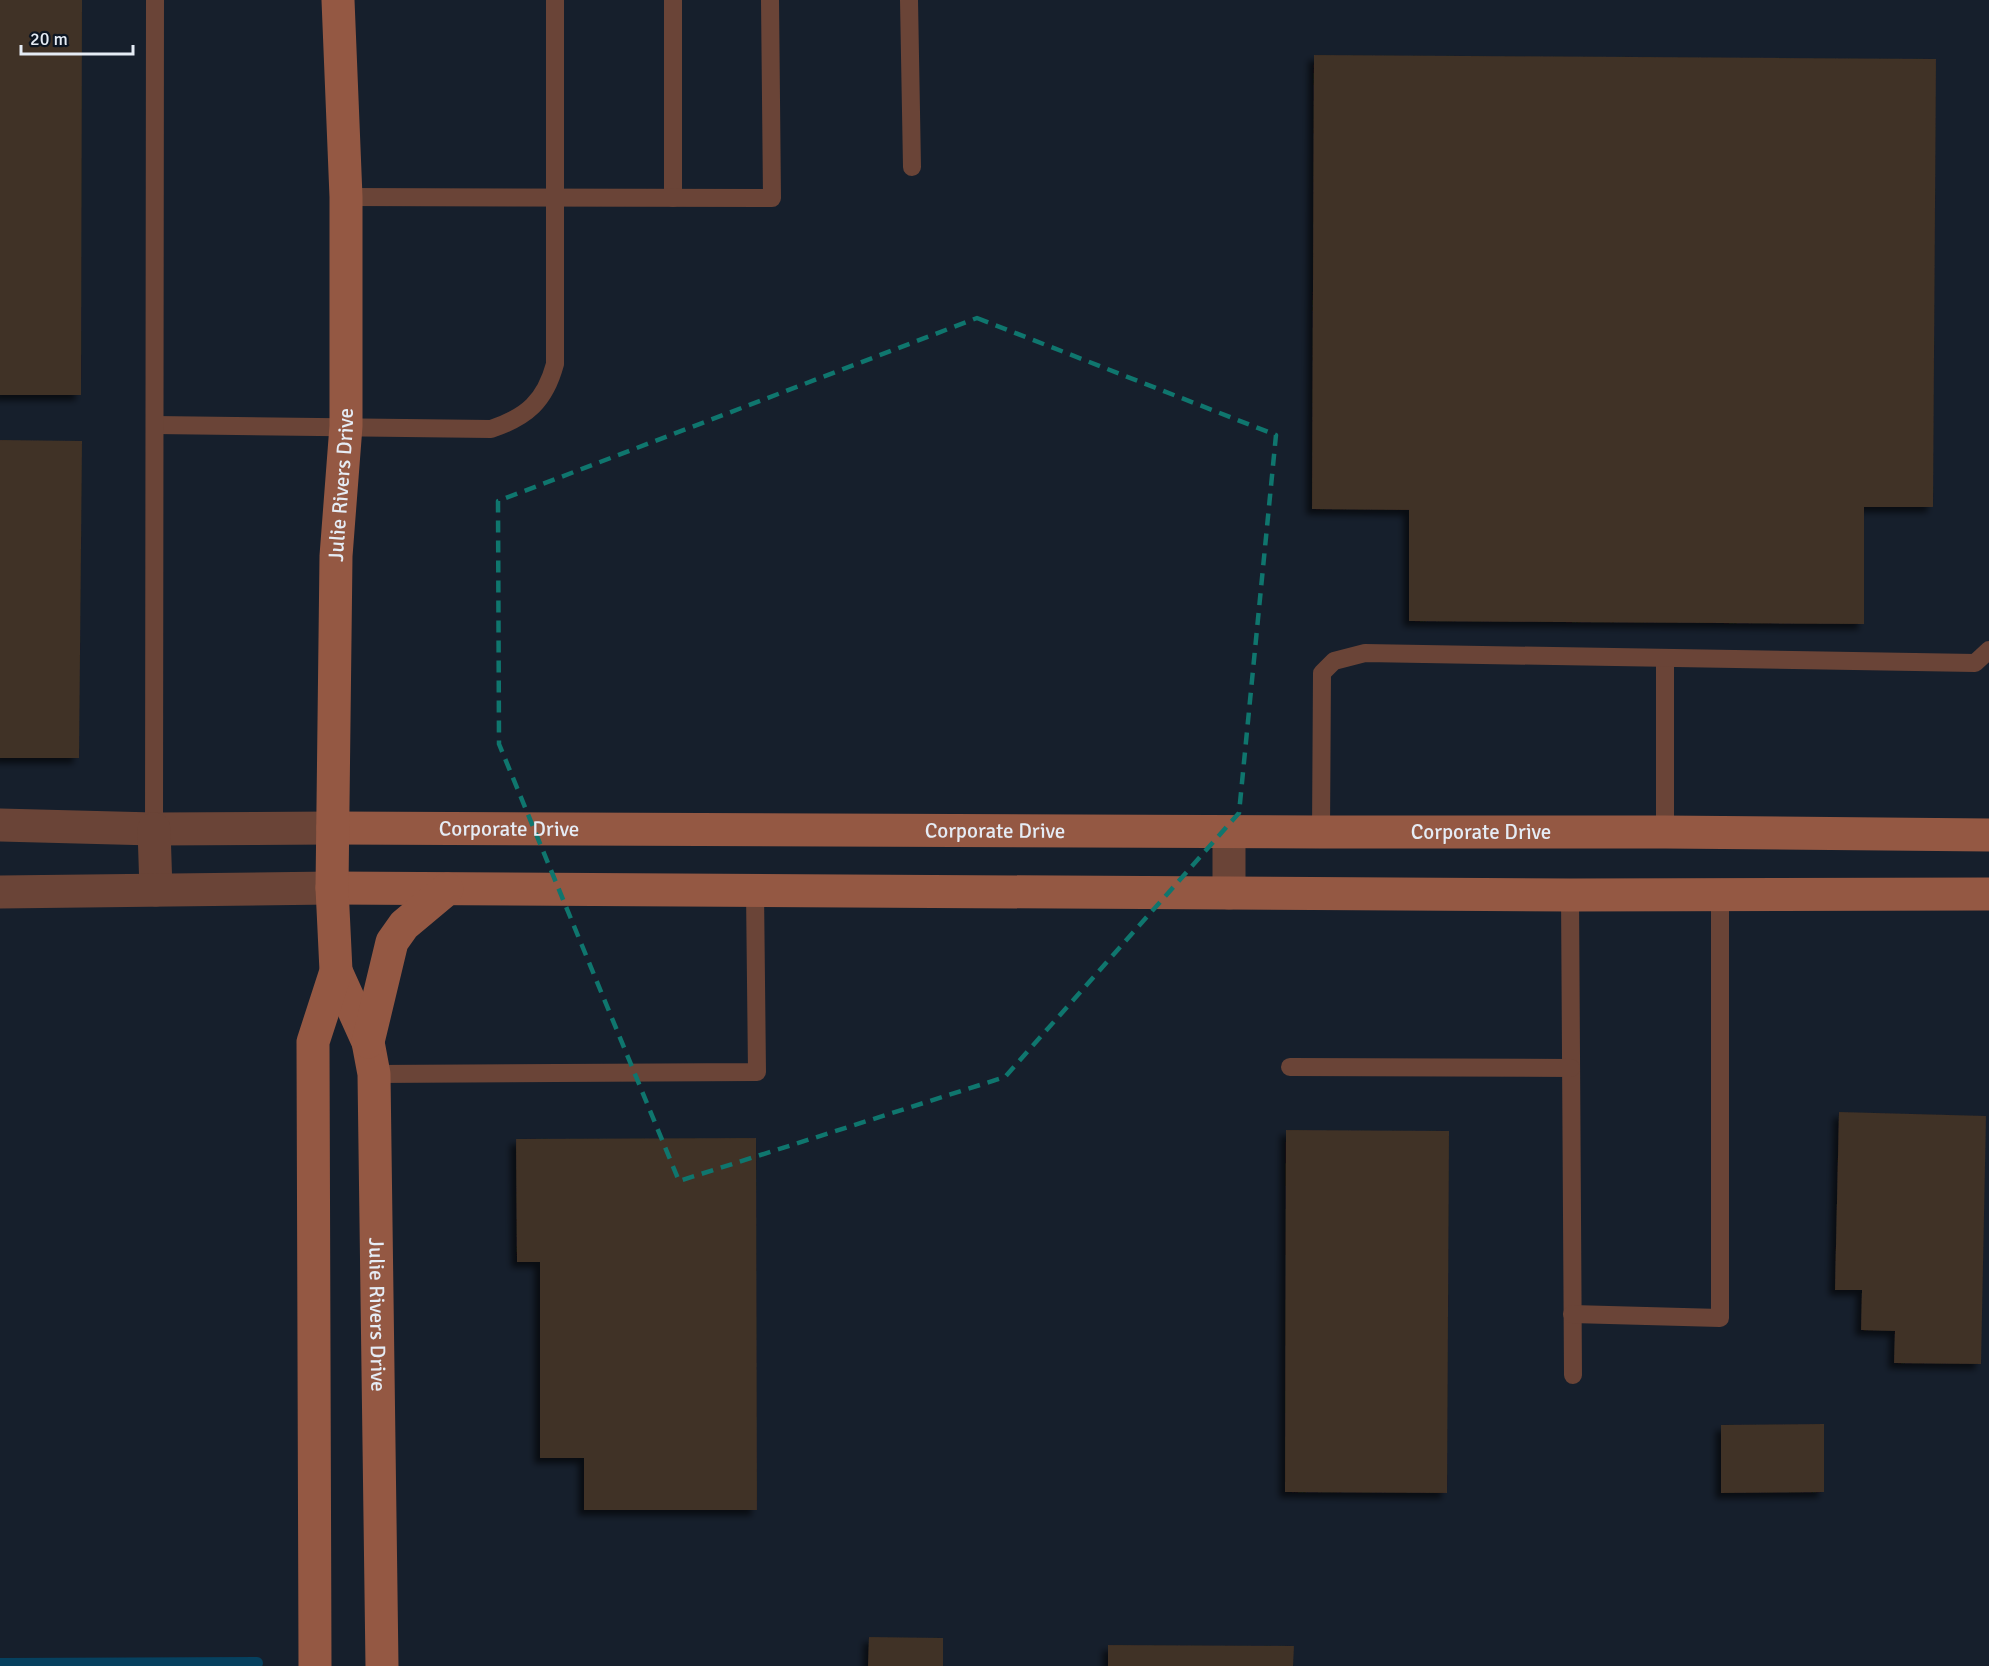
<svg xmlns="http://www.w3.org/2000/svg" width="1989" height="1666" viewBox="0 0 1989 1666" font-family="Signika,sans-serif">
<defs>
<filter id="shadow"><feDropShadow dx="-5.5" dy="5.5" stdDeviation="3" flood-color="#0009"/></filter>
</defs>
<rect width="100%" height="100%" fill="#161f2c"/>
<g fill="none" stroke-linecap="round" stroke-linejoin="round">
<polyline stroke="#06415f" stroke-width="12" points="0,1664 257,1663"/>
</g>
<g fill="#3f3025" filter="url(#shadow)">
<polygon points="0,0 82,0 81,395 0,395"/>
<polygon points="1314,55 1936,59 1933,507 1864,507 1864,624 1409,621 1409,510 1312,509"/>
<polygon points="0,440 82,441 79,758 0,758"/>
<polygon points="1839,1112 1986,1116 1981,1364 1894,1363 1895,1331 1861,1330 1862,1290 1835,1290"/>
<polygon points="1286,1130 1449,1131 1447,1493 1285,1492"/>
<polygon points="756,1138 757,1510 584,1510 584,1458 540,1458 540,1262 517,1262 516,1139"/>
<polygon points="1824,1424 1824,1492 1721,1493 1721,1425"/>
<polygon points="869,1637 943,1638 943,1666 868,1666"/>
<polygon points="1108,1645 1294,1646 1293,1666 1108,1666"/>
</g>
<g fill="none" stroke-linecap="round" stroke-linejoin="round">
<g stroke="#6a4437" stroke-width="18">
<polyline points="673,0 673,198"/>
<polyline points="909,0 912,167"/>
<polyline points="346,197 772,198 770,0"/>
<path d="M 155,425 L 491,429 C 527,417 545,401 555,364 L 555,0"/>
<polyline points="1665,658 1665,832"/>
<polyline points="154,829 155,0"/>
<polyline points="1321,832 1322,673 1334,661 1365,653 1975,663 1989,650"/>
<polyline points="1570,895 1573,1375"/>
<polyline points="1290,1067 1571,1068"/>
<polyline points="374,1074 757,1072 755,891"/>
<polyline points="1572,1314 1720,1318 1720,895"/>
</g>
<g stroke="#6a4437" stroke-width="33">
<polyline points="0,825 154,829 333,828"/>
<polyline points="154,829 156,890"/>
<polyline points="1229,832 1229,893"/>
<polyline points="0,892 332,888"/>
</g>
<g stroke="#945843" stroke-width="33">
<path id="s1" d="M 333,828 L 1321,832 L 1665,832 L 1989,835"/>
<polyline points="332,888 1570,895 1989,894"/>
<path id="s2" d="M 336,971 L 368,1042 L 374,1074 L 382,1666"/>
<polyline points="368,1042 392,942 404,925 447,889"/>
<path id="s3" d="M 315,1666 L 313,1042 L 336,971 L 332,888 L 336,556 L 346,426 L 346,197 L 338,0"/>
</g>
</g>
<path fill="none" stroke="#0f766e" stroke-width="4.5" stroke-dasharray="12 8" stroke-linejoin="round" d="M 977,318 L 1276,435 L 1239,813 L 1005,1077 L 679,1181 L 499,744 L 498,501 Z"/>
<g text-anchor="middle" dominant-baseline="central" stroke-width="6" stroke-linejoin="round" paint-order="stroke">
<g font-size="21" fill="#e5ecf5" stroke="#0d1622">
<text stroke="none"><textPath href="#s3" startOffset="1185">Julie Rivers Drive</textPath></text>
<text stroke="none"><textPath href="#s1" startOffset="176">Corporate Drive</textPath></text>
<text stroke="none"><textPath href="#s1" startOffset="662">Corporate Drive</textPath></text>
<text stroke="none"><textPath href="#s1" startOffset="1148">Corporate Drive</textPath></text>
<text stroke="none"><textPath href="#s2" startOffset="351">Julie Rivers Drive</textPath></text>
</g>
</g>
<path d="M21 45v9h112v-9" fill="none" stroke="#e5ecf5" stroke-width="3"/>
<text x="30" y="45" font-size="18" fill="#e5ecf5" stroke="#0d1622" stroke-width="4.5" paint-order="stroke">20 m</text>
</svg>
